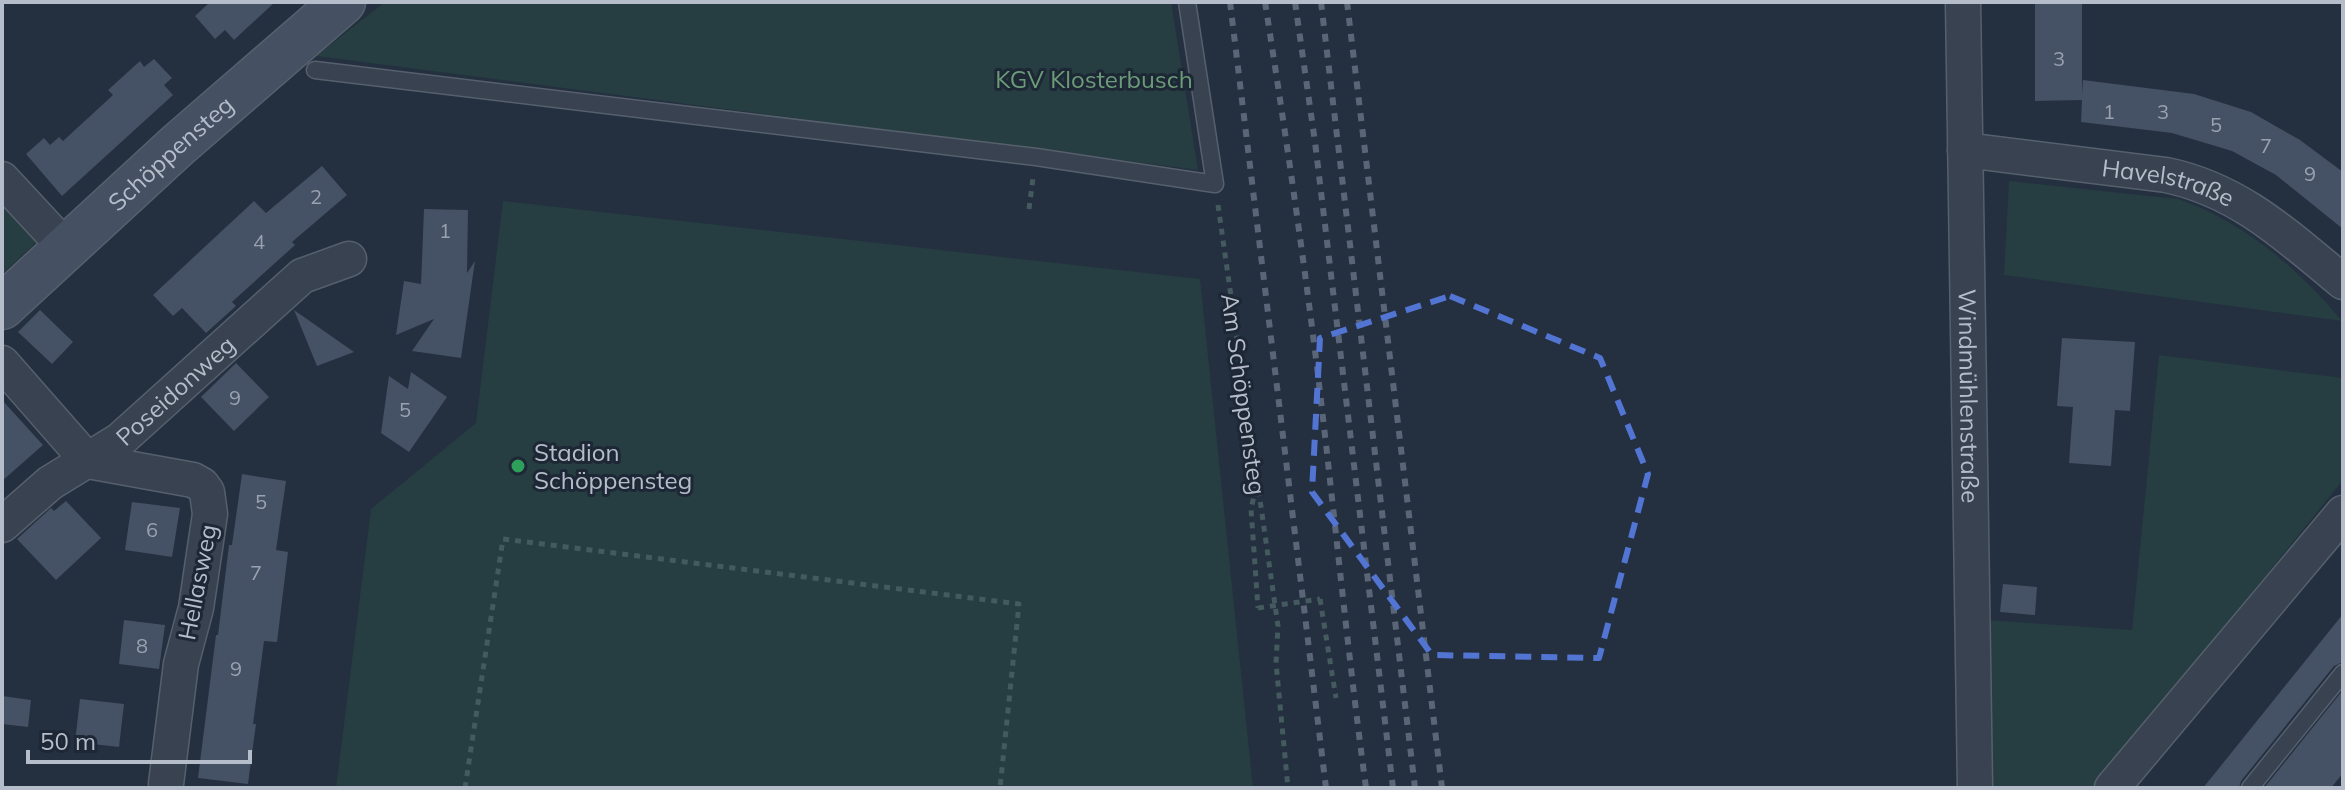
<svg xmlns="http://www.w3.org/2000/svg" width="2345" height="790" viewBox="0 0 2345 790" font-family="Mulish,sans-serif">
<rect width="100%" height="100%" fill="#243040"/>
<g fill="#263d41">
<polygon points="385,2 1171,2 1198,170 316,56"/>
<path d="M 2009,181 L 2178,199 C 2243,221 2299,269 2342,321 L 2004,275 Z"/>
<polygon points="2,199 42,237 2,274"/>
<polygon points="503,201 1200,279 1253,788 336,788 371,509 476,423"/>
<polygon points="2159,355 2343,378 2343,480 2095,788 1984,788 1986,620 2132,630"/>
</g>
<g fill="#455164">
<polygon points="210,2 275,2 234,40 225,30 215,39 195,16"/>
<polygon points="2035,2 2082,2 2082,95 2083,80 2194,94 2251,112 2300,140 2343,172 2343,229 2276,175 2232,151 2172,133 2081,122 2082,100 2035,101"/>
<polygon points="154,59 172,78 164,85 173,95 62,196 26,154 44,138 50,145 59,137 63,141 113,95 108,90 140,61 144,67"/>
<polygon points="322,166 347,195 292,242 295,245 232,302 236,306 206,333 182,308 173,316 153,295 254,201 266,213"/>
<polygon points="424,209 468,210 467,273 475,261 461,358 412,351 434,319 396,335 404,281 421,284"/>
<polygon points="40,310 73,342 52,364 18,332"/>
<polygon points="294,310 354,352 317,366"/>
<polygon points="2062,338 2135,342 2130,411 2115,410 2111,466 2069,463 2073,407 2057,406"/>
<polygon points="236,363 269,397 234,431 201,397"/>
<polygon points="411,372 447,397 409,452 381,433 389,376 408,389"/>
<polygon points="2,400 43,445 2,481"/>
<polygon points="242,474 286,481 276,550 288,552 277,642 264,641 253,724 256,724 248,784 198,778 216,635 218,635 229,545 232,545"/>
<polygon points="66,501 101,538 56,580 17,539 51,508 54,511"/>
<polygon points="132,502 180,508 172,557 125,550"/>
<polygon points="2003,584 2037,587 2035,615 2000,612"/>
<polygon points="2343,614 2343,662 2334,666 2241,781 2239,788 2203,788"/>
<polygon points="124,620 165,625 159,669 119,664"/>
<polygon points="2343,690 2343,773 2331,788 2264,788"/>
<polygon points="2,696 31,700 28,727 2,724"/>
<polygon points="80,699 124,704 119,747 75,742"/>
</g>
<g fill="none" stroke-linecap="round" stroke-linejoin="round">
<g stroke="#56606d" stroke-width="19">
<g id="lane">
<polyline points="315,70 1036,157 1215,184 1187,2"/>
<polyline points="2250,788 2343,673"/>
</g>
</g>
<g stroke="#56606d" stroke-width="37">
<g id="street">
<path id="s1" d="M 1963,2 L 1975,788"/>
<path id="s2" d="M 1965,150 L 2166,175 C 2239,190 2287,236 2343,282"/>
<polyline points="2,179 67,249"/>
<polyline points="2,363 88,461 193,480 202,485 207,492 210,514 196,608 181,664 166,784"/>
<path id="s3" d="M 2,525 L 50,483 L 120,440 L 302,276 L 349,259"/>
<polyline points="2112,788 2343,513"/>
</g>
</g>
<g stroke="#56606d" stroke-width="47">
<g id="secondary">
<path id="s4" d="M 2,307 L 178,145 L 343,2"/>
</g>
</g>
<g stroke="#445a5e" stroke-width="5" stroke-dasharray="6 6" stroke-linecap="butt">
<polyline points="1218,205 1278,626 1276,663 1288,788"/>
<polyline points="1029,209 1033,178"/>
<polyline points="1256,487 1251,509 1258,608"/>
<polyline points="1320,599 1336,698"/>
<polyline points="465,788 503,539 1019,604 1000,788"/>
</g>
<use href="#lane" stroke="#394250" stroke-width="16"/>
<use href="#street" stroke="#394250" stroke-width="34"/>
<use href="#secondary" stroke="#465063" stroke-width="44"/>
<g stroke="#5a6677" stroke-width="6" stroke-dasharray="8 8" stroke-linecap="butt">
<polyline points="1230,2 1326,788"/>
<path d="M 1265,2 C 1284,123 1302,245 1317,367 C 1334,508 1347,648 1366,788"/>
<polyline points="1295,2 1315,142 1393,788"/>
<polyline points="1321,2 1415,788"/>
<polyline points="1347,2 1442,788"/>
</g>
<polyline stroke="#445a5e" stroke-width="5" stroke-dasharray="6 6" stroke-linecap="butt" points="1258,608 1320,599"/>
</g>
<path fill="none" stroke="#5275d3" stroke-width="6" stroke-dasharray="16 10" stroke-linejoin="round" d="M 1450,296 L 1600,358 L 1648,474 L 1599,658 L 1432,655 L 1312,492 L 1320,338 Z"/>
<circle fill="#2e9e5b" stroke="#1d2735" stroke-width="3" cx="518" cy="466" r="8"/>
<g text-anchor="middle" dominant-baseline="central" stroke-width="6" stroke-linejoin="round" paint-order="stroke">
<g font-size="20" fill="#99a2b0">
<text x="2059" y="58">3</text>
<text x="2109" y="111">1</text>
<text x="2163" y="111">3</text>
<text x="2216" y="124">5</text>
<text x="2266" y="145">7</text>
<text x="2310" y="173">9</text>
<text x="316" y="196">2</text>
<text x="445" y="230">1</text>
<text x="259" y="241">4</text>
<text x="235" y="397">9</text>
<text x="405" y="409">5</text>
<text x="261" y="501">5</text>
<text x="152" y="529">6</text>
<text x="256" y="572">7</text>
<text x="142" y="645">8</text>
<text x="236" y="668">9</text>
</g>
<g font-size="24" fill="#6b9c78" stroke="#1d2735">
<text x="1094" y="79">KGV Klosterbusch</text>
</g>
<g font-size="24" fill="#b5bdca" stroke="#1d2735">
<text stroke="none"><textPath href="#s4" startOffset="228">Schöppensteg</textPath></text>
<text stroke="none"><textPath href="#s2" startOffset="206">Havelstraße</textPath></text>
<text stroke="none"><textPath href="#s3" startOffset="220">Poseidonweg</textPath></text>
<text transform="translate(1244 394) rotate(82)">Am Schöppensteg</text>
<text stroke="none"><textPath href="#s1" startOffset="394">Windmühlenstraße</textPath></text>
<text transform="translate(197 582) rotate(-79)">Hellasweg</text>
</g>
<g font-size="24" fill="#b5bdca" stroke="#1d2735" text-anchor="start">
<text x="534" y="452">Stadion<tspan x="534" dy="28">Schöppensteg</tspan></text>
</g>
</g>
<rect width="2345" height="790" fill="none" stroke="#b5bdca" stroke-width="8"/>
<path d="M28 750v12h222v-12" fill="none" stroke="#b5bdca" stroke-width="4"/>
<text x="40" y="750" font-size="24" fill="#b5bdca" stroke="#1d2735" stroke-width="6" paint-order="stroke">50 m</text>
</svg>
